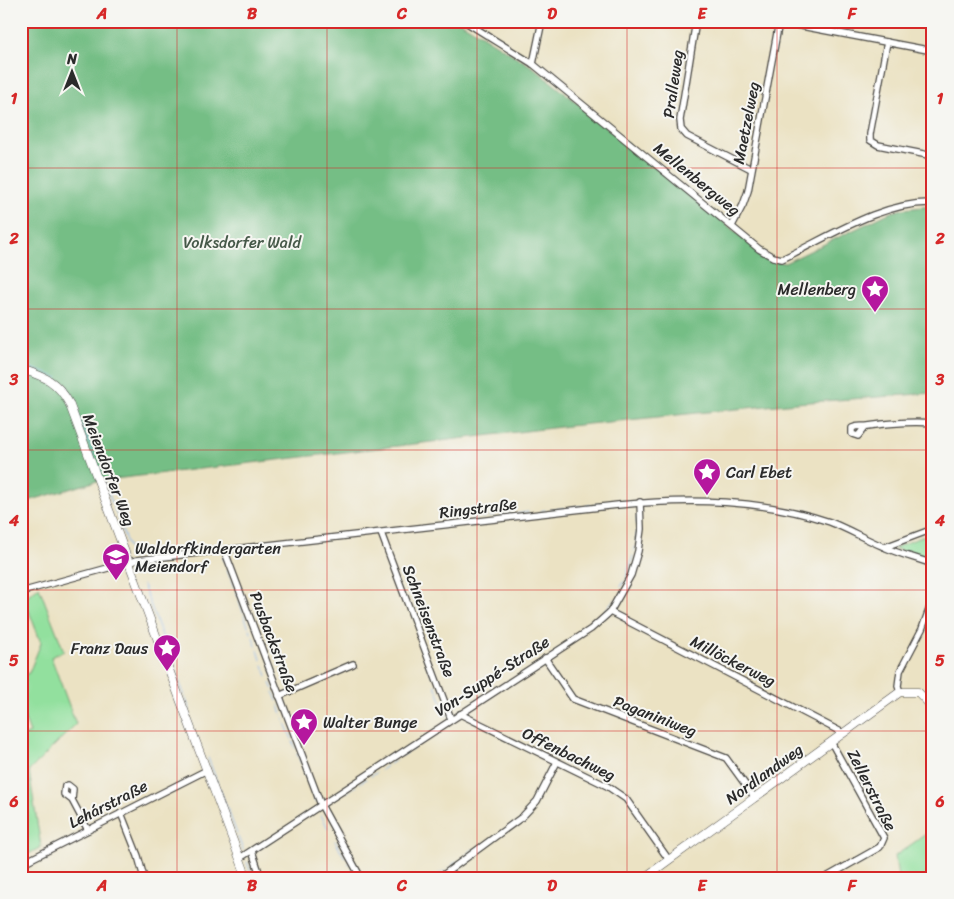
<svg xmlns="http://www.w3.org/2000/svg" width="954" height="899" viewBox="0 0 954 899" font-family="Sriracha,sans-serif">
<rect width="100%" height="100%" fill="#f6f6f2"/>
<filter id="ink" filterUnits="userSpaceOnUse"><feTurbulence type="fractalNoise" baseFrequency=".02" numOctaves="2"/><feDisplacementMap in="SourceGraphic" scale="10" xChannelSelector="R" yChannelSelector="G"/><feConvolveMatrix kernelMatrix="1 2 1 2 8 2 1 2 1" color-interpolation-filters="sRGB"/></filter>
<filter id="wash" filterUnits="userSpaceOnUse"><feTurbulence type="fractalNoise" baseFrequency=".0096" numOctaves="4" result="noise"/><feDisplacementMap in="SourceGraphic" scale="20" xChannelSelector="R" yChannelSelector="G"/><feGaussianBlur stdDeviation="1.12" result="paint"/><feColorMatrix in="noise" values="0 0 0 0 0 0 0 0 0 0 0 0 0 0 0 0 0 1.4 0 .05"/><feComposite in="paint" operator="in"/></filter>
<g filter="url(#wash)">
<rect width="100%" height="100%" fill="#ebe2c3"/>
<g fill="#92e09e" stroke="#5e8664">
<polygon points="933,532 932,561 894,548"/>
<polygon points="39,587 64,651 51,657 76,724 29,771 41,847 25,856 21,845 21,737 30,733 21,709 21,676 29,673 41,643 24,598"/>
<polygon points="933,829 933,873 930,878 898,878 895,856"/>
</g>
<polygon fill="#75be85" stroke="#507458" points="21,21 459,21 534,68 759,251 772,261 785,263 889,213 903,209 933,206 933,393 796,403 569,426 97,481 21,503"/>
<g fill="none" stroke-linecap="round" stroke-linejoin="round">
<g stroke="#83b4ef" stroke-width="1">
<polyline points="21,364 58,378"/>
<polyline points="66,385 101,473"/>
<polyline points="103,478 132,557"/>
<polyline points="594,505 609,503"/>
<polyline points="586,506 590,505"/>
<polyline points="572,507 581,506"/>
<polyline points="551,510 564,508"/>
<polyline points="541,511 545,510"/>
<polyline points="517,514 528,512"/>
<polyline points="501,515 511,514"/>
<polyline points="489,517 494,516"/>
<polyline points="637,517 637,524"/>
<polyline points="482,518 485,517"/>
<polyline points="472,519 476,518"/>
<polyline points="360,532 364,531"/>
<polyline points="380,539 384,550"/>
<polyline points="636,542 637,529"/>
<polyline points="634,551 635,546"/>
<polyline points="385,553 389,562"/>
<polyline points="223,557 225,564"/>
<polyline points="227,570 234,587"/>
<polyline points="626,577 633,556"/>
<polyline points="143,585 190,710"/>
<polyline points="621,587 624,581"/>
<polyline points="236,592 238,597"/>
<polyline points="239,601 243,612"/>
<polyline points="605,611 614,599"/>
<polyline points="244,615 248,626"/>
<polyline points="250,629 251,633"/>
<polyline points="253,637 256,646"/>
<polyline points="420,645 424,654"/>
<polyline points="258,650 261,660"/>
<polyline points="425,658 432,676"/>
<polyline points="263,665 267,676"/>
<polyline points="270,683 273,689"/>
<polyline points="435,685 442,703"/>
<polyline points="274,693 277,701"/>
<polyline points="279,705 282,715"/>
<polyline points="444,709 447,716"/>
<polyline points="284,718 284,720"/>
<polyline points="285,723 292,739"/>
<polyline points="293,742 295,748"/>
<polyline points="422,743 426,740"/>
<polyline points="410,751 415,747"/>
<polyline points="297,754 301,763"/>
<polyline points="402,756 406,753"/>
<polyline points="208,758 237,834"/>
<polyline points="390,764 396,760"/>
<polyline points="303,768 311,789"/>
<polyline points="381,770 386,766"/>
<polyline points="549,772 552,766"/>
<polyline points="371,776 376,773"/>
<polyline points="360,783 366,779"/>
<polyline points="347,792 356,786"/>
<polyline points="314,796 315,802"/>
<polyline points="321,815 328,828"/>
<polyline points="238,837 243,850"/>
<polyline points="335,841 345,858"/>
<polyline points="466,855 473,849"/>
<polyline points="247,862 253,878"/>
<polyline points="348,863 349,864"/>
<polyline points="452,865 457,861"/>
<polyline points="447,868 449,867"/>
<polyline points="352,869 356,875"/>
<polyline points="439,874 444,871"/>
<polyline points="434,878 436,876"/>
</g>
</g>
</g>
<g filter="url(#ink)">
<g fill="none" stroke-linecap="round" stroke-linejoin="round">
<g stroke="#484642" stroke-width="8">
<g id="street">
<path d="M 464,21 L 533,64 L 759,249 L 773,257 L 782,259 C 827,238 882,201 933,203"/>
<polyline points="696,21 680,120 681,129 687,136 751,169"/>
<polyline points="775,21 933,51"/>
<polyline points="887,42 870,134 870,140 878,145 933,156"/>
<polyline points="533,64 542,21"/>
<polyline points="732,226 743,205 748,191 779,22"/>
<path d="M 865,427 L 858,436 L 852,434 L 852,428 C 858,425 862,427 868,426 C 890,423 910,421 933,423"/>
<polyline points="381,533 451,719"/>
<polyline points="885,547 933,529"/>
<polyline points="225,552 321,805 361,878"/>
<path d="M 21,592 L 137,560 L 618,505 C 690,498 761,499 830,522 C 848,529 865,539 882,546 C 898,554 916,558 933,564"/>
<polyline points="610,612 843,733"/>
<polyline points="545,658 573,699 726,758 755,798"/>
<polyline points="900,692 898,686 900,671 922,629 933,599"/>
<polyline points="279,696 353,664"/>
<polyline points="460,714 607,786 626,799 669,860"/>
<polyline points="72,800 64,794 65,786 68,785 73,789 72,800 88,830"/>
<polyline points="121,813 138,856 144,878"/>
<polyline points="252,851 261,878"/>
<polyline points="240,858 591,629 610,612 631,575 638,551 641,529 640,502"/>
<polyline points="21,864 207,770"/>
<polyline points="439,878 522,817 537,801 557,762"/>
<polyline points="825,878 880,847 884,838 831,742"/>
</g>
</g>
<g stroke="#484642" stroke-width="9">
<g id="secondary">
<path d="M 21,369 C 45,377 56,380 69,403 L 247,878"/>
<polyline points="644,878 900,692 918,692 933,708"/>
</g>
</g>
<use href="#street" stroke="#fff" stroke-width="5.5"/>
<use href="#secondary" stroke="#fff" stroke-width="8"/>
</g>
</g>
<path fill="none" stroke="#d62828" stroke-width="1" stroke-opacity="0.55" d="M 177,21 L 177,878M 327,21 L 327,878M 477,21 L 477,878M 627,21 L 627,878M 777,21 L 777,878M 21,168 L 933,168M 21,309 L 933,309M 21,450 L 933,450M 21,590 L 933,590M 21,731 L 933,731"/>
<defs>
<g id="sight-pin" transform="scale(1.4375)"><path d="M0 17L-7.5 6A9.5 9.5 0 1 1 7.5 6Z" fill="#b5179e" stroke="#f6f6f2"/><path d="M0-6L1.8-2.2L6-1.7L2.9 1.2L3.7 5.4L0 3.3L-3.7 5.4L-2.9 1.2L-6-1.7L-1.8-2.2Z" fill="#fff"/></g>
<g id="school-pin" transform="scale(1.4375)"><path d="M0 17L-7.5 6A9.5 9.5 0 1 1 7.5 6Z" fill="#b5179e" stroke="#f6f6f2"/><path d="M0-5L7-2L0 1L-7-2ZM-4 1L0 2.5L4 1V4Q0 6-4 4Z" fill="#fff"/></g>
</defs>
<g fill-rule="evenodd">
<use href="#sight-pin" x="875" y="289"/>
<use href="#sight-pin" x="707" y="472"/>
<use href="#school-pin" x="116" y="557"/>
<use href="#sight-pin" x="167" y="648"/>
<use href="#sight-pin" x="304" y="722"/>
</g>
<g text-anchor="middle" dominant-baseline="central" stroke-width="4" stroke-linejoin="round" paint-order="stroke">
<g font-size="16" fill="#2b2b2b" stroke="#f6f6f2">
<text transform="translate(673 84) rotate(-82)">Pralleweg</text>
<text transform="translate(746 123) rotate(-79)">Maetzelweg</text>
<text transform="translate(697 179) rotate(39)">Mellenbergweg</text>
<text transform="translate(109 470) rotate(69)">Meiendorfer Weg</text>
<text transform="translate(478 508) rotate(-7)">Ringstraße</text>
<text transform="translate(429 621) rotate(69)">Schneisenstraße</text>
<text transform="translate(274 642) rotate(69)">Pusbackstraße</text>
<text transform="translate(733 661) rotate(27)">Millöckerweg</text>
<text transform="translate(492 676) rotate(-33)">Von-Suppé-Straße</text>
<text transform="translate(655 716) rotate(21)">Paganiniweg</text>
<text transform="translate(569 754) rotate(26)">Offenbachweg</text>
<text transform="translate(764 774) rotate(-36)">Nordlandweg</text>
<text transform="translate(872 790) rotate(63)">Zellerstraße</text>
<text transform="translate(108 804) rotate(-27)">Lehárstraße</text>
</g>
<g font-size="16" fill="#455848" stroke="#f6f6f2">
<text x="242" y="242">Volksdorfer Wald</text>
</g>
<g font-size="16" fill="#2b2b2b" stroke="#f6f6f2" text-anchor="start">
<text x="856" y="289" text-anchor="end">Mellenberg</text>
<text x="726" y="472">Carl Ebet</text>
<text x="135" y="548">Waldorfkindergarten<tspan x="135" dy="18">Meiendorf</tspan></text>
<text x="148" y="648" text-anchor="end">Franz Daus</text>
<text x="323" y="722">Walter Bunge</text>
</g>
</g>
<rect width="954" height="899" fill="none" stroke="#f6f6f2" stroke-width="55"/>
<g transform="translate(72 72)" stroke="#f6f6f2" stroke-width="4" paint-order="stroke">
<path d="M0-4L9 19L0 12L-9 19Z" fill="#2b2b2b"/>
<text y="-8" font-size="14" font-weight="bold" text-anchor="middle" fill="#2b2b2b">N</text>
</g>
<rect x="28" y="28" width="898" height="844" fill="none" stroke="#d62828" stroke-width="2"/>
<g font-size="16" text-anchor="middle" font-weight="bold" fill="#d62828">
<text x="102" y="19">A</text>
<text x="252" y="19">B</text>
<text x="402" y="19">C</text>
<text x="552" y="19">D</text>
<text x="702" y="19">E</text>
<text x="852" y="19">F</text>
<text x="14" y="104">1</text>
<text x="940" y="104">1</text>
<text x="14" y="244">2</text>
<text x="940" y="244">2</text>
<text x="14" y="385">3</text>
<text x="940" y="385">3</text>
<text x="14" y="526">4</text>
<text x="940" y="526">4</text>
<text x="14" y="666">5</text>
<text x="940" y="666">5</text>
<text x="14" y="807">6</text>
<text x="940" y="807">6</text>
<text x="102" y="891">A</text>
<text x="252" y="891">B</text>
<text x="402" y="891">C</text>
<text x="552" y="891">D</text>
<text x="702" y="891">E</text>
<text x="852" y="891">F</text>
</g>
</svg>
